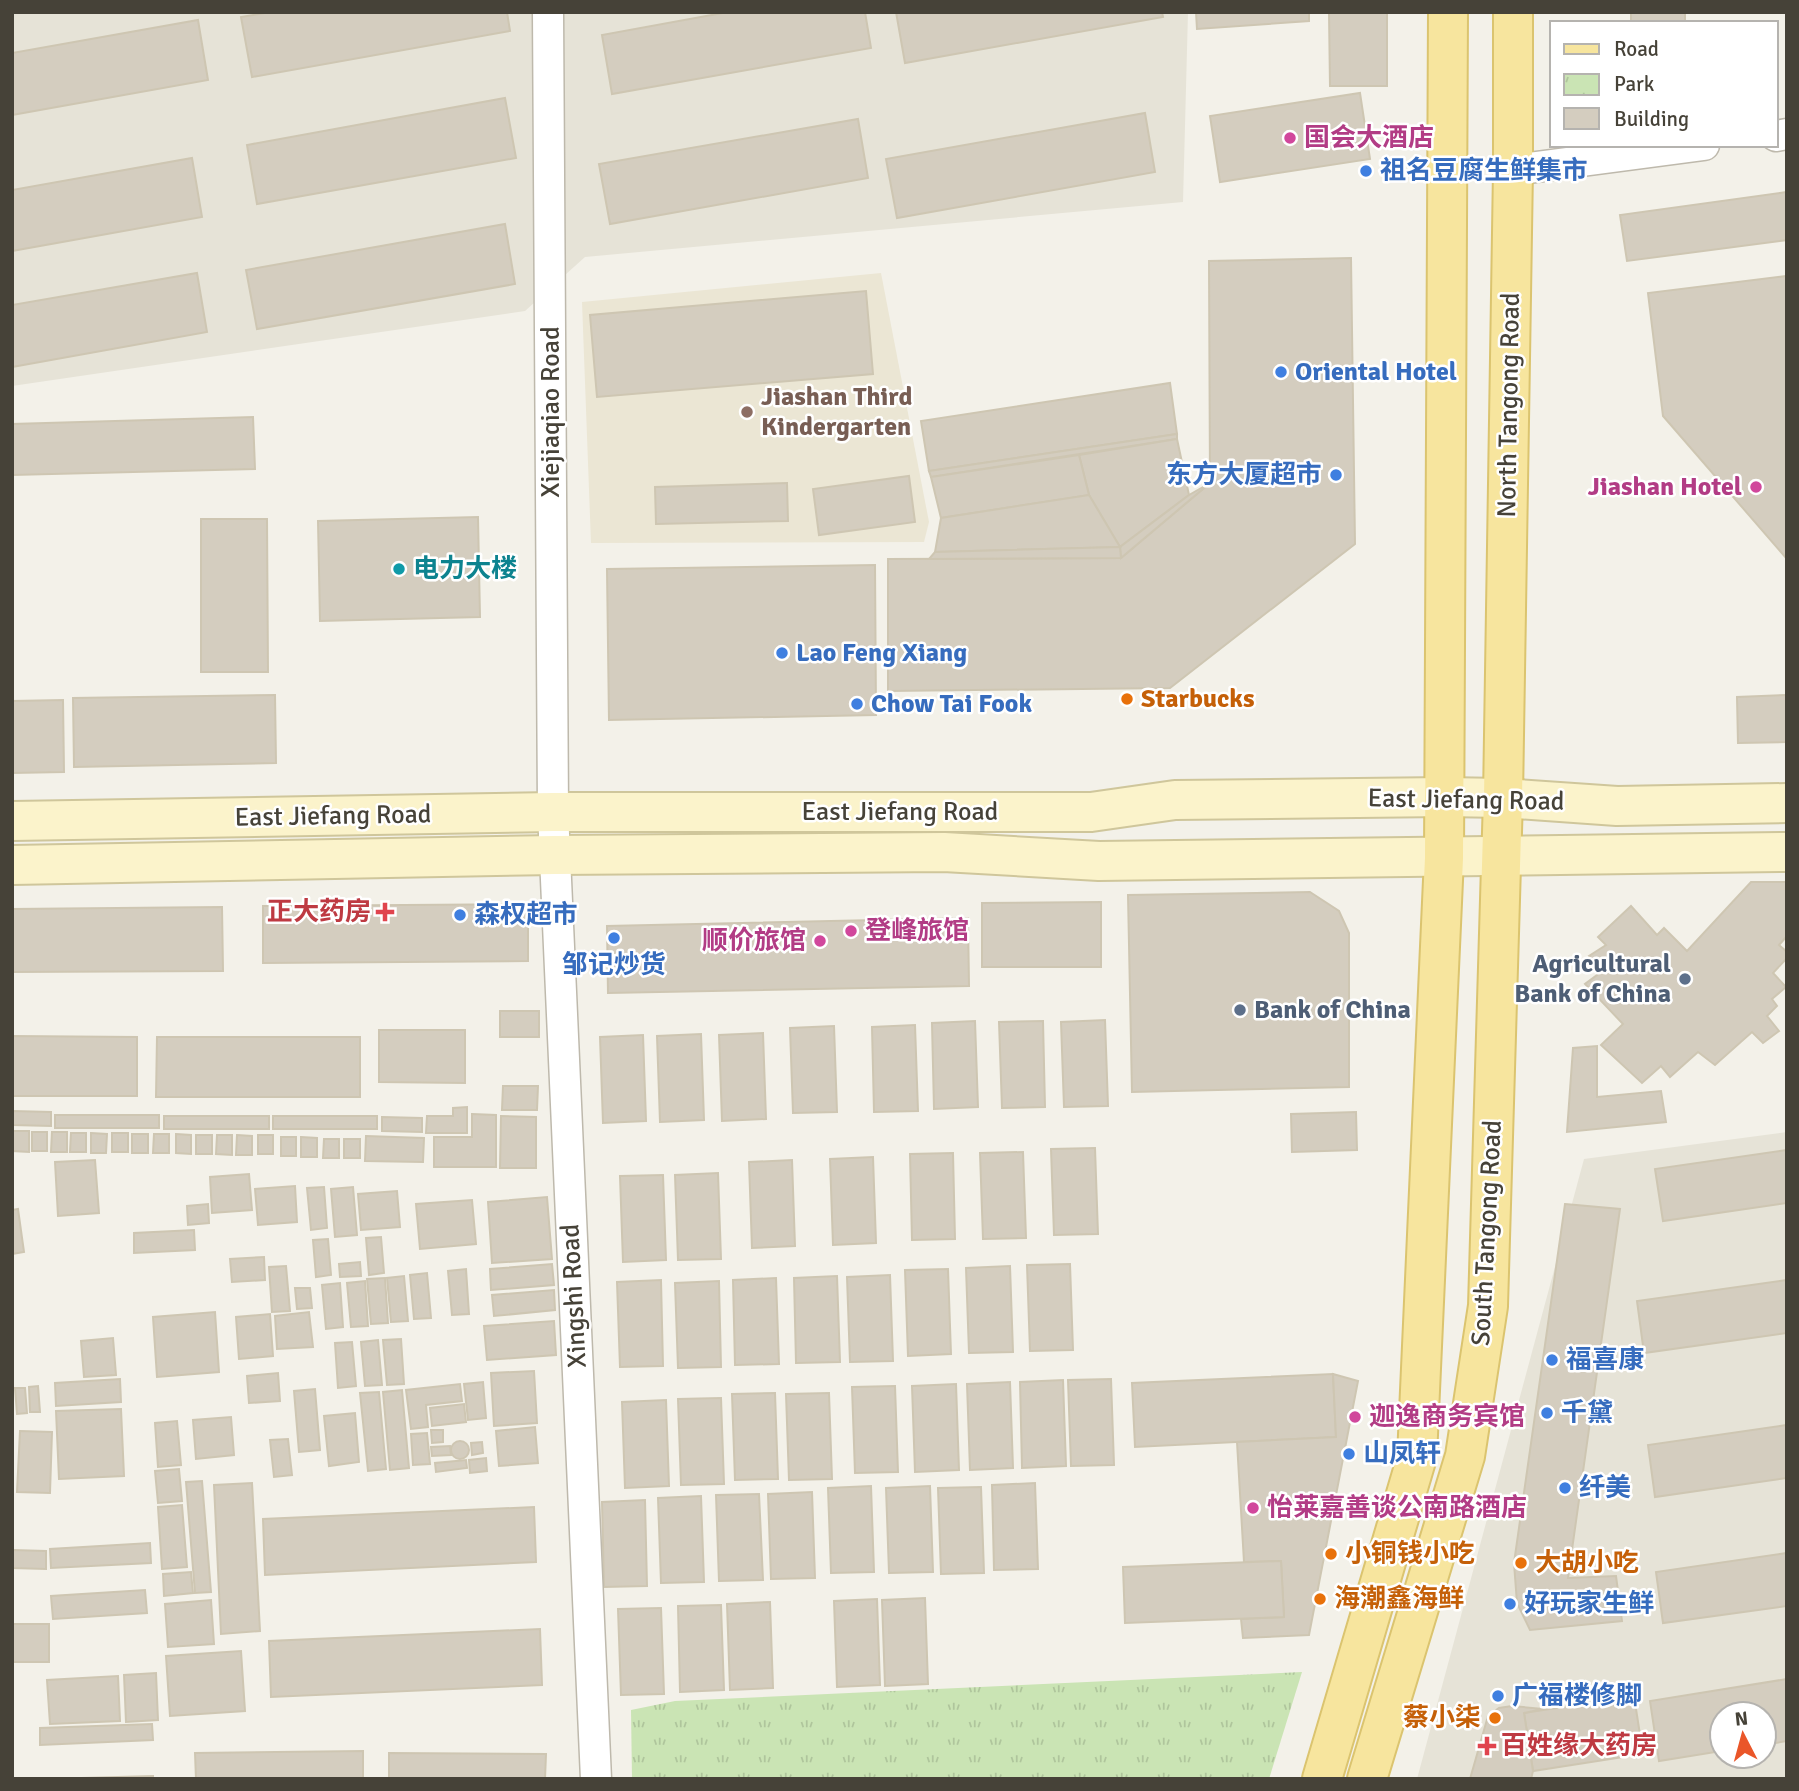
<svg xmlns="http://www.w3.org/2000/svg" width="1799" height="1791" viewBox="0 0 1799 1791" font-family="Signika,'Noto Sans SC',sans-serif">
<defs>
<pattern id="park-tufts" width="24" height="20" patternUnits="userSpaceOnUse" patternTransform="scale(1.75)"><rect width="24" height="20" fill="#cae4b4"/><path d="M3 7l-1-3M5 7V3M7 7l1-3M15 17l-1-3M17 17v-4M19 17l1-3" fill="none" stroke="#afc59c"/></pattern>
</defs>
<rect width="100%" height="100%" fill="#f3f1e9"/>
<g fill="#e6e3d7" fill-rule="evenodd">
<polygon points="12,12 1188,12 1183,202 585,257 525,311 12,386"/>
<path d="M 1787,1132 L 1787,1779 L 1417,1779 L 1584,1159 ZM 1722,1714 L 1764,1714 L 1764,1756 L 1722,1756 Z"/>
</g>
<polygon fill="#ebe6d4" points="881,273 929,522 924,542 591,543 582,302"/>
<polygon fill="url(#park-tufts)" points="1302,1672 1269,1779 632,1779 631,1710 675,1701"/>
<g fill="#d4cdbf" stroke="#cec6b2" stroke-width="2">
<polygon points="271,12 507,12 510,31 252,77 241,17"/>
<polygon points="728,12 865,12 871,48 612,94 602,35"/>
<polygon points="896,12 1162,12 1163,17 905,63"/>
<polygon points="1196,12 1309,12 1309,21 1197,29"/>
<polygon points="1329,12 1387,12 1387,86 1330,86"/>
<rect x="1631" y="12" width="54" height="11"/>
<polygon points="198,20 208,80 12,115 12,53"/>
<polygon points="1360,93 1370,159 1220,182 1210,116"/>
<polygon points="505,98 516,158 257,204 247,145"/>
<polygon points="1145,113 1155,172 897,218 886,159"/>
<polygon points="858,119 868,178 610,224 599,164"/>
<polygon points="192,158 202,217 12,251 12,190"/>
<polygon points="1787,192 1787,240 1627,261 1620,215"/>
<polygon points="505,224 515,284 257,329 246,270"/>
<polygon points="1351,258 1355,544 1170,688 888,691 888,559 1121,558 1210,483 1209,261"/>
<polygon points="197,273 207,332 12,367 12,305"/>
<polygon points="1787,276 1787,559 1663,416 1648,293"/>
<polygon points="866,291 873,374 597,397 590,315"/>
<polygon points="1170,383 1177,434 929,471 921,421"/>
<polygon points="253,417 255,469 12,475 12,424"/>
<polygon points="1177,434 1177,439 931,477 929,471"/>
<polygon points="1177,439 1189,495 1120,547 1089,495 1079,455"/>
<polygon points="1079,455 1089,495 941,518 931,477"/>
<polygon points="909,476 915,522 819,535 813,489"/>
<polygon points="787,483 788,521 656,524 655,487"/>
<polygon points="1210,483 1121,558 1120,547 1189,495"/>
<polygon points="1089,495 1120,547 935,552 941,518"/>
<polygon points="478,517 480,617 320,621 318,521"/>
<polygon points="201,519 267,519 268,672 201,672"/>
<polygon points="1120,547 1121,558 929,559 935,552"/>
<polygon points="875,565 876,715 609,720 607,569"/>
<polygon points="275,695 276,763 74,767 73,698"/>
<polygon points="1787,695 1787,742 1738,743 1737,697"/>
<polygon points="63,700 64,772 12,773 12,701"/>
<polygon points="1751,882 1787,882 1787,936 1779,945 1787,952 1787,958 1773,973 1786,987 1772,999 1777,1006 1767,1016 1779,1031 1763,1043 1752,1032 1715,1065 1698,1052 1670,1077 1661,1066 1642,1083 1601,1045 1623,1024 1585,984 1601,972 1589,956 1606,945 1598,937 1631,906 1657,935 1664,928 1687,951"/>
<polygon points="1310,892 1339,911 1349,933 1349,1087 1132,1092 1128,895"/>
<polygon points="1101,902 1101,967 982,967 982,903"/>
<polygon points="528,904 528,961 263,963 263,906"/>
<polygon points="222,907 223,971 12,972 12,909"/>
<polygon points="968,918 969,986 608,993 607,926"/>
<rect x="500" y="1011" width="39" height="26"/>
<polygon points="1105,1020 1108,1106 1064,1107 1061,1022"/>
<polygon points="975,1021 978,1107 934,1109 932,1023"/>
<polygon points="1043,1021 1045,1107 1002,1108 999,1022"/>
<polygon points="915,1025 918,1111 874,1112 872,1027"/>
<polygon points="834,1026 837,1112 793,1113 790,1028"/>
<polygon points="379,1030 465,1030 465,1083 379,1082"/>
<polygon points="763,1033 766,1119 722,1121 719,1035"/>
<polygon points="701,1034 704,1120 660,1122 657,1036"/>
<polygon points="643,1035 646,1121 603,1123 600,1037"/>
<polygon points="12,1036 137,1037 137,1096 12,1096"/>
<polygon points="157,1037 360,1037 360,1097 156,1097"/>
<polygon points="1597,1046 1597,1097 1661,1091 1666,1122 1567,1132 1573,1048"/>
<polygon points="503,1086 538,1086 537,1110 502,1110"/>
<polygon points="467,1107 467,1133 426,1133 427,1116 453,1116 453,1108"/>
<polygon points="12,1111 51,1112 51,1126 12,1125"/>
<polygon points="1356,1112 1357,1150 1292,1152 1291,1114"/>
<polygon points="472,1114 496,1115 496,1167 434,1167 434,1137 472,1137"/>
<rect x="55" y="1115" width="104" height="13"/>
<rect x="164" y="1116" width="105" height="13"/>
<rect x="273" y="1116" width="104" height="13"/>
<polygon points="501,1116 536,1117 536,1168 500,1168"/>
<polygon points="382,1117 422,1118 422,1132 382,1131"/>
<polygon points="12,1131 29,1131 29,1152 12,1151"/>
<rect x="32" y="1132" width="15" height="19"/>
<polygon points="52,1132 67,1132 67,1152 51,1152"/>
<polygon points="71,1133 86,1133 86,1152 70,1152"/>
<polygon points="91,1133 107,1134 106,1153 91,1153"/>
<rect x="112" y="1133" width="16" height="19"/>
<rect x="132" y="1134" width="16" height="19"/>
<polygon points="154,1134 169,1134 169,1153 153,1153"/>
<polygon points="176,1134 191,1135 191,1154 176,1153"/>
<rect x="196" y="1135" width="16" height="19"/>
<polygon points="217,1135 232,1135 232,1155 216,1154"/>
<polygon points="237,1135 252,1136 252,1155 236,1155"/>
<rect x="258" y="1135" width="15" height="19"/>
<polygon points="366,1136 424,1138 423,1162 365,1161"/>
<rect x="281" y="1137" width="15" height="19"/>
<polygon points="301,1137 317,1138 317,1157 301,1157"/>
<polygon points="324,1139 339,1139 339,1158 323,1158"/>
<rect x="344" y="1139" width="16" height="19"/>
<polygon points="1095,1148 1098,1234 1054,1235 1051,1149"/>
<polygon points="1787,1150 1787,1203 1663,1221 1655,1169"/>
<polygon points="1023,1152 1026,1238 983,1239 980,1153"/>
<polygon points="953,1153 955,1239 912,1240 910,1154"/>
<polygon points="873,1157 876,1243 833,1245 830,1159"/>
<polygon points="95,1160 99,1213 58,1216 55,1162"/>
<polygon points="792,1160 795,1246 752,1248 749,1162"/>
<polygon points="718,1173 721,1259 678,1260 675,1175"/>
<polygon points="249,1174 252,1210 212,1213 210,1177"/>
<polygon points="663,1175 666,1260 623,1262 620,1176"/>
<polygon points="295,1186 297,1222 258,1225 255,1189"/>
<polygon points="324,1187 327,1228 311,1230 307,1188"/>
<polygon points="353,1187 357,1235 335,1237 331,1189"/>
<polygon points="397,1191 400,1227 361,1230 358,1194"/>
<polygon points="547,1197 552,1259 492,1263 488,1202"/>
<polygon points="472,1200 476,1244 420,1249 416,1204"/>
<polygon points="208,1204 209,1223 188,1225 187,1206"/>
<polygon points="1565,1204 1620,1209 1568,1578 1616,1576 1622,1621 1530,1630 1517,1603 1514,1563"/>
<polygon points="18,1209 24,1252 12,1254 12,1210"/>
<polygon points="194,1230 195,1250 134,1253 134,1233"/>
<polygon points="381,1237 384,1273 369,1275 366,1238"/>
<polygon points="328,1239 331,1275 316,1277 313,1240"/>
<polygon points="264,1257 265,1280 232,1282 230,1259"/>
<polygon points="360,1262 361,1276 340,1277 339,1264"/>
<polygon points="552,1264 554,1285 491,1290 490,1269"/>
<polygon points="1070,1264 1073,1350 1030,1351 1027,1265"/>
<polygon points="286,1266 290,1311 272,1312 269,1267"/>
<polygon points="1010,1266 1013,1352 969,1353 966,1268"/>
<polygon points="466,1269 469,1314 452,1315 448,1271"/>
<polygon points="948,1269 951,1354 908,1356 905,1270"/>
<polygon points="427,1273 431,1318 414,1319 410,1275"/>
<polygon points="890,1275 893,1361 850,1362 847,1277"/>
<polygon points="404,1276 408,1321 391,1322 387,1278"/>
<polygon points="837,1276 840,1362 796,1363 794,1278"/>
<polygon points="385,1278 388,1323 371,1324 367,1279"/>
<polygon points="776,1278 779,1364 735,1365 733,1280"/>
<polygon points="661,1280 663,1366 620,1367 617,1282"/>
<polygon points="1787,1280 1787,1333 1644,1353 1637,1301"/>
<polygon points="365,1281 368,1326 351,1327 347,1283"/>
<polygon points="719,1281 721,1367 678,1368 675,1283"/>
<polygon points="340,1283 343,1327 326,1329 322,1285"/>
<polygon points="295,1288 310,1288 312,1308 297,1309"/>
<polygon points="554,1290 555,1310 494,1316 492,1295"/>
<polygon points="215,1312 219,1372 157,1377 153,1317"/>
<polygon points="309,1312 313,1347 277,1349 275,1316"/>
<polygon points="270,1314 273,1356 239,1359 236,1317"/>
<polygon points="554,1321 556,1355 487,1360 484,1326"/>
<polygon points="113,1338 116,1375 84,1377 81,1341"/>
<polygon points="401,1339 404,1384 387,1385 383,1340"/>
<polygon points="378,1340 382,1385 365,1386 361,1342"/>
<polygon points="352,1342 356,1386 338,1388 335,1343"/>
<polygon points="534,1371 537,1423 494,1426 491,1373"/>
<polygon points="278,1373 280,1401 249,1403 247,1376"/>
<polygon points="1333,1374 1336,1437 1135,1447 1132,1383"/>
<polygon points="1333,1374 1358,1381 1309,1635 1243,1638 1241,1619 1284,1617 1281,1561 1244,1562 1237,1442 1336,1437"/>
<polygon points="120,1379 121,1402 56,1406 55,1383"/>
<polygon points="1111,1379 1114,1465 1071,1466 1068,1380"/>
<polygon points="1063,1380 1066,1466 1022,1468 1020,1382"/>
<polygon points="483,1382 486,1418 468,1420 464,1384"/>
<polygon points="1010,1382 1013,1468 970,1470 967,1384"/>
<polygon points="460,1384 462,1401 426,1405 428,1427 411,1429 406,1390"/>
<polygon points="956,1384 959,1470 915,1472 912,1386"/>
<polygon points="38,1386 40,1412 30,1412 29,1387"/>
<polygon points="895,1386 898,1472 855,1473 852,1387"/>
<polygon points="15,1388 25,1388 27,1413 17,1414"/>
<polygon points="315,1389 320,1450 299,1452 294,1391"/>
<polygon points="402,1390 409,1468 390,1470 383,1392"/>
<polygon points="379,1392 386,1469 368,1471 360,1393"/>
<polygon points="775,1393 778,1479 735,1480 732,1394"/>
<polygon points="829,1393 832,1479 789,1480 786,1394"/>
<polygon points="721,1398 724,1484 681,1485 678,1399"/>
<polygon points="666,1400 669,1486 625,1488 622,1402"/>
<polygon points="464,1404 466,1422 432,1426 430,1408"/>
<polygon points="121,1409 124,1476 59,1479 56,1411"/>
<polygon points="355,1413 359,1462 329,1466 324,1416"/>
<polygon points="231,1417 234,1455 196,1459 193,1420"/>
<polygon points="177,1421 181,1465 158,1467 155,1423"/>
<polygon points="1787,1425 1787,1478 1655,1497 1648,1445"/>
<polygon points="535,1427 538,1463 499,1466 496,1431"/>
<polygon points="431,1430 443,1430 443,1442 432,1443"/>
<polygon points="20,1431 52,1432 50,1493 17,1492"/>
<polygon points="427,1433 430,1464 413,1465 411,1434"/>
<polygon points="288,1439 292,1475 274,1477 270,1440"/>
<circle cx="460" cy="1450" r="9"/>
<polygon points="482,1442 483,1453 472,1455 471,1443"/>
<polygon points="450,1446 451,1455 432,1456 431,1447"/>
<polygon points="486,1458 487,1471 470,1473 469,1460"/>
<polygon points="466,1460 467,1468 436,1472 435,1463"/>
<polygon points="179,1469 182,1501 158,1503 155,1471"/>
<polygon points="202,1481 211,1592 195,1593 186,1482"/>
<polygon points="252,1483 260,1631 221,1634 214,1485"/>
<polygon points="1035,1483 1038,1569 994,1570 992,1485"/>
<polygon points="871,1486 874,1572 831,1573 828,1488"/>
<polygon points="930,1486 933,1572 889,1573 886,1488"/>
<polygon points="981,1487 984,1573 941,1574 938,1488"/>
<polygon points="812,1492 815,1578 771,1579 768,1494"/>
<polygon points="759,1494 763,1580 719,1581 716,1495"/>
<polygon points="701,1496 704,1582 661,1583 658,1498"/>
<polygon points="645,1500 647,1586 604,1587 602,1502"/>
<polygon points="182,1505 187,1567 162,1569 158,1507"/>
<polygon points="534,1507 536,1562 265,1575 263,1519"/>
<polygon points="150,1543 151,1563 51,1568 50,1549"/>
<polygon points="12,1550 46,1551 46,1569 12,1568"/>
<polygon points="1787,1553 1787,1606 1663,1623 1656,1572"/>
<polygon points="1281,1561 1284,1617 1125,1623 1123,1567"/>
<polygon points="191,1572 193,1593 164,1596 163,1574"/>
<polygon points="145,1590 147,1613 53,1619 51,1596"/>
<polygon points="925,1598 928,1684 885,1686 882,1600"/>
<polygon points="877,1599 880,1685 837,1687 834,1601"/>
<polygon points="211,1600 214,1644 168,1647 165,1604"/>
<polygon points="770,1602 773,1688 730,1690 727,1604"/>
<polygon points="721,1605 724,1690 680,1692 678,1606"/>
<polygon points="661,1608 664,1694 621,1695 618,1609"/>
<rect x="12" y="1624" width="37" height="38"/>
<polygon points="540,1629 542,1685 271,1697 269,1641"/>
<polygon points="241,1651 245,1711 170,1716 166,1656"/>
<polygon points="156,1673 158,1720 126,1722 124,1675"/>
<polygon points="118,1676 120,1721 50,1724 47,1680"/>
<polygon points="1787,1679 1787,1741 1764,1745 1764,1714 1722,1714 1722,1751 1659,1761 1650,1701"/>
<polygon points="1634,1696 1643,1754 1533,1771 1524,1713"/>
<polygon points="1512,1706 1543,1709 1524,1713 1533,1771 1531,1779 1470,1779 1488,1716 1499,1708"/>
<polygon points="152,1724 153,1740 40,1745 40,1728"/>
<polygon points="363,1751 363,1779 196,1779 195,1753"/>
<polygon points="389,1753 546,1754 545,1779 389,1779"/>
<polygon points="153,1776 153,1779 45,1779"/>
</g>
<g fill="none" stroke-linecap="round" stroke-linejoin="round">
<g stroke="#beb9ac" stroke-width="33">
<g id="street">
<polyline points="548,12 553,812 596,1779"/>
<polyline points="1776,136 1787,134"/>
<polyline points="1513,170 1704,145"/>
</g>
</g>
<g stroke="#cfc69b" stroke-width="42">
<g id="secondary">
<polyline points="12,821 553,812 1091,812 1175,800 1445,797 1503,798 1617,806 1787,803"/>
<polyline points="12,865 555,855 944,852 1099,861 1787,852"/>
</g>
</g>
<g stroke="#dbc46f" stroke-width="42">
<g id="primary">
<polyline points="1322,1779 1417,1457 1444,858 1448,12"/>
<polyline points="1367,1779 1465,1456 1488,1306 1503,798 1513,170 1513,12"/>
</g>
</g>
<use href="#street" stroke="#fff" stroke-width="30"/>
<use href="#secondary" stroke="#fbf3cb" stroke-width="38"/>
<use href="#primary" stroke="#f7e59e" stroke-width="38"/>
</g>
<g fill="#d1479c" stroke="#fff" stroke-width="2.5">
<circle cx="1290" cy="138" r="7"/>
<circle cx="1756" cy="487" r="7"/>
<circle cx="851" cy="931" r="7"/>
<circle cx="820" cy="941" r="7"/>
<circle cx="1355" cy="1417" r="7"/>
<circle cx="1253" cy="1508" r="7"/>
</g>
<g fill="#3f7fe0" stroke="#fff" stroke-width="2.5">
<circle cx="1366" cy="171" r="7"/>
<circle cx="1281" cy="372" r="7"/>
<circle cx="1336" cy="475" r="7"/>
<circle cx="782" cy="653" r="7"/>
<circle cx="857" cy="704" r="7"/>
<circle cx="460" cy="915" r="7"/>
<circle cx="614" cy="938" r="7"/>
<circle cx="1552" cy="1360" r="7"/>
<circle cx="1547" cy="1413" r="7"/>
<circle cx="1349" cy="1454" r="7"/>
<circle cx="1565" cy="1488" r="7"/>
<circle cx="1510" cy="1604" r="7"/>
<circle cx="1498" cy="1696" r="7"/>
</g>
<circle fill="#8d6e63" stroke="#fff" stroke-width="2.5" cx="747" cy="412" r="7"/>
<circle fill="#0f9aa8" stroke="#fff" stroke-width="2.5" cx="399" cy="569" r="7"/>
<g fill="#e8710a" stroke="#fff" stroke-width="2.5">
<circle cx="1127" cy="699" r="7"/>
<circle cx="1331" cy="1554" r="7"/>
<circle cx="1521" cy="1563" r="7"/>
<circle cx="1320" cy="1599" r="7"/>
<circle cx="1495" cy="1718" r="7"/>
</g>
<g fill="#e0444e" stroke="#fff" stroke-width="2.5">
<path d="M381.5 901.5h7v7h7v7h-7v7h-7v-7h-7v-7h7z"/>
<path d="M1483.5 1735.5h7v7h7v7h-7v7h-7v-7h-7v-7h7z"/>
</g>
<g fill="#5c6f8a" stroke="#fff" stroke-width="2.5">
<circle cx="1685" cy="979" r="7"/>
<circle cx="1240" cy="1010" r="7"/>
</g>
<g text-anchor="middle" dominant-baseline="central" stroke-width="5" stroke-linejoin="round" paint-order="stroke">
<g font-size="26" font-weight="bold" fill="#b23c85" stroke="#fff" text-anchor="start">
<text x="1304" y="138">国会大酒店</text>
<text x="1742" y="487" text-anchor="end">Jiashan Hotel</text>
<text x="865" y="931">登峰旅馆</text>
<text x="806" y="941" text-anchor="end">顺价旅馆</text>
<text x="1369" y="1417">迦逸商务宾馆</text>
<text x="1267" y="1508">怡莱嘉善谈公南路酒店</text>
</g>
<g font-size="26" font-weight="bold" fill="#366cbe" stroke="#fff" text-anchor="start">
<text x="1380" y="171">祖名豆腐生鲜集市</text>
<text x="1295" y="372">Oriental Hotel</text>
<text x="1322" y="475" text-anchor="end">东方大厦超市</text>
<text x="796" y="653">Lao Feng Xiang</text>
<text x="871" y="704">Chow Tai Fook</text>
<text x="474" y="915">森权超市</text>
<text x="614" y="965" text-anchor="middle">邹记炒货</text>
<text x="1566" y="1360">福喜康</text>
<text x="1561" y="1413">千黛</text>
<text x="1363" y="1454">山凤轩</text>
<text x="1579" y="1488">纤美</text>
<text x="1524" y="1604">好玩家生鲜</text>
<text x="1512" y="1696">广福楼修脚</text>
</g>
<g font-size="26" font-weight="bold" fill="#785e54" stroke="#fff" text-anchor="start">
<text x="761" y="397">Jiashan Third<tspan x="761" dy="30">Kindergarten</tspan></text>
</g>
<g font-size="26" fill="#464238" stroke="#fff">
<text transform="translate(1509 405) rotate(-89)">North Tangong Road</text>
<text transform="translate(551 412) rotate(-90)">Xiejiaqiao Road</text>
<text transform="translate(1466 800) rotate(1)">East Jiefang Road</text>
<text x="900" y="812">East Jiefang Road</text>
<text transform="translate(333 816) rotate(-1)">East Jiefang Road</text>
<text transform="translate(1487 1233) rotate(-87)">South Tangong Road</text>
<text transform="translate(574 1296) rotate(-93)">Xingshi Road</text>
</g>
<g font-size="26" font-weight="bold" fill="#0d838f" stroke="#fff" text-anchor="start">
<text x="413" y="569">电力大楼</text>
</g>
<g font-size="26" font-weight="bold" fill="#c56008" stroke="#fff" text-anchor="start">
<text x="1141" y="699">Starbucks</text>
<text x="1345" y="1554">小铜钱小吃</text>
<text x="1535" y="1563">大胡小吃</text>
<text x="1334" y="1599">海潮鑫海鲜</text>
<text x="1481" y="1718" text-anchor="end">蔡小柒</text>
</g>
<g font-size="26" font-weight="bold" fill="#be3a42" stroke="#fff" text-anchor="end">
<text x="371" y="912">正大药房</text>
<text x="1501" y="1746" text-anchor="start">百姓缘大药房</text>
</g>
<g font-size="26" font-weight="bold" fill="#4e5e75" stroke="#fff" text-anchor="end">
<text x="1671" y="964">Agricultural<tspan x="1671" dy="30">Bank of China</tspan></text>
<text x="1254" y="1010" text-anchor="start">Bank of China</text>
</g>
</g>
<rect width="1799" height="1791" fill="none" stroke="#464238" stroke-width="28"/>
<rect x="1550" y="21" width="228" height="126" fill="#ffffff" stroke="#b5b3af" stroke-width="2"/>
<rect x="1564" y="44" width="35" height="10" fill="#f7e59e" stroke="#b5b3af" stroke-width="2"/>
<text x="1614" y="56" font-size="21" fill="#464238">Road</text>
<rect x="1564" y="74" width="35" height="21" fill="url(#park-tufts)" stroke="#b5b3af" stroke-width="2"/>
<text x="1614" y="91" font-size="21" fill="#464238">Park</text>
<rect x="1564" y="108" width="35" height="21" fill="#d4cdbf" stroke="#b5b3af" stroke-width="2"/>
<text x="1614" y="126" font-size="21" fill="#464238">Building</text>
<g transform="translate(1743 1735) rotate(354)"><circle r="33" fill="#ffffff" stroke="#b5b3af" stroke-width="2"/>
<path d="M0-5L12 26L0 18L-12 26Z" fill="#ea5629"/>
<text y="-10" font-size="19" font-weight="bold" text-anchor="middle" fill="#464238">N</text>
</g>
</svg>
